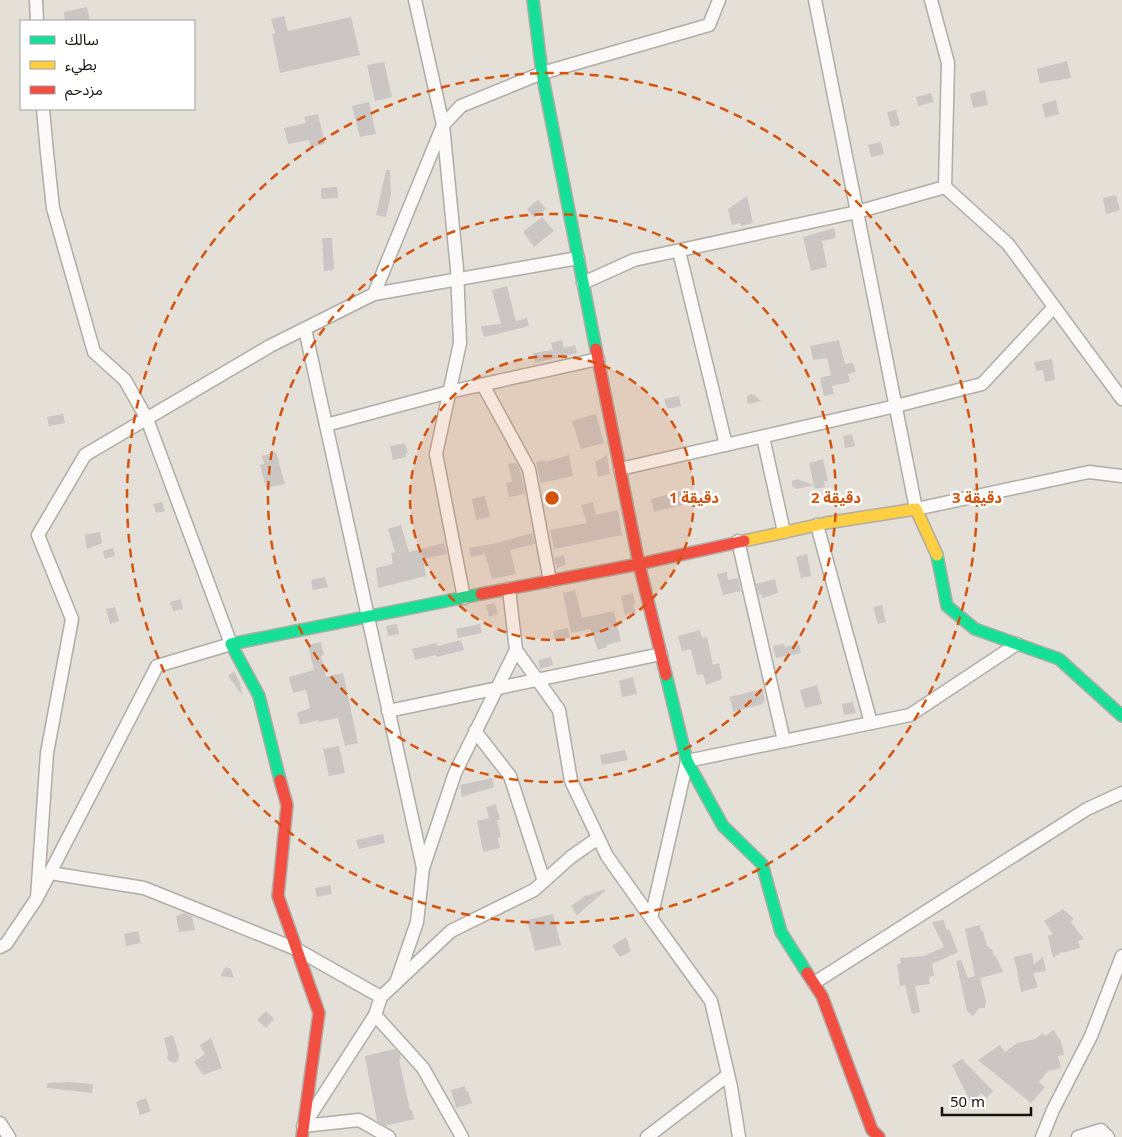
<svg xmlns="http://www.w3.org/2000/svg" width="1122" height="1137" viewBox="0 0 1122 1137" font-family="'Noto Sans','Noto Sans Arabic',sans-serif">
<rect width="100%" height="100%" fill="#e4dfd7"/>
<g fill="#cbc6c4">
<polygon points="87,7 90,21 65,21 64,12"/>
<polygon points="284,16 288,31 351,17 360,55 280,73 272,34 275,33 271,19"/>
<polygon points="1067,61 1071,78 1040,83 1037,69"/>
<polygon points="384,62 392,97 375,101 367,65"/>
<polygon points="985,90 988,105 973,108 970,94"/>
<polygon points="931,93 934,102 918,106 916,97"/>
<polygon points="1056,100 1059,114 1045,118 1042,104"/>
<polygon points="369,102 376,134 360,137 352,106"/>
<polygon points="896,110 900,125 891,127 887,112"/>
<polygon points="318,114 325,144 311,147 309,140 288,144 284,128 306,123 304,117"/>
<polygon points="881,142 884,154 871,157 868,145"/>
<polygon points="386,170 390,170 391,194 386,217 376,215"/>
<polygon points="337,187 338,198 321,199 321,188"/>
<polygon points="1116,195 1120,210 1106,214 1103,198"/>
<polygon points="747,196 753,223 741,226 740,223 732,225 728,209"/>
<polygon points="538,200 546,209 534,218 527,209"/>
<polygon points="542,217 554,231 534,247 523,232"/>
<polygon points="834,228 836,238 822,241 827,267 811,271 803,237"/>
<polygon points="322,238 332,238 334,270 324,271"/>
<polygon points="507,286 516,321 527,318 529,326 484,337 481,326 501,324 492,290"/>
<polygon points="562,340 564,348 575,345 577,353 535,363 533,353 553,350 551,343"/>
<polygon points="839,340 845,364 853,363 856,372 848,374 850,382 832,386 834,394 824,396 820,378 831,375 827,358 813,360 810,346"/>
<polygon points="1052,359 1055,380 1045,382 1043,370 1036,371 1034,362"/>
<polygon points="751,394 754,395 761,401 749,404 747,402 747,397"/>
<polygon points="679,396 681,406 667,409 664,399"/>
<polygon points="63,414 65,423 49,426 47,417"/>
<polygon points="596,414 604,443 581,449 572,421"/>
<polygon points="852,434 855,446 845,448 843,436"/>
<polygon points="405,443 408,453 406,454 406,457 393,460 390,446"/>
<polygon points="276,452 285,484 266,488 260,465 264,464 262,456"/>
<polygon points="569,455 573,476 541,483 536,462 545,460 546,462"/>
<polygon points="607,455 610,474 598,477 595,462"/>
<polygon points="823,459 828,481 824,481 825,487 815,489 814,485 796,489 792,486 792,481 797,479 814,485 809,463"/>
<polygon points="516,463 520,470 525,494 509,497 506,483 512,482 508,464"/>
<polygon points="681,491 682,495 683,494 686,504 654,512 651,499"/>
<polygon points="485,496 490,517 476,520 472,499"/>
<polygon points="162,502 165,511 156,513 153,504"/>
<polygon points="593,502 596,515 618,510 622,535 554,549 550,530 587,523 581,505"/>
<polygon points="401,525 409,552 444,543 447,554 423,559 426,576 378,588 376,568 393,564 391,553 395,552 388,529"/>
<polygon points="100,532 102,543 87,549 85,535"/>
<polygon points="532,533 535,544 510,550 516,574 492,579 485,554 471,557 469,548 497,543"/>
<polygon points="113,548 115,556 105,559 103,551"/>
<polygon points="807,554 811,576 801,578 796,557"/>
<polygon points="564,555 566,565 557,568 554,558"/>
<polygon points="727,572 728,580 738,578 741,591 723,595 717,574"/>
<polygon points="325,577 328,587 313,590 311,580"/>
<polygon points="775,579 778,593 763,598 761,594 759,595 756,584"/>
<polygon points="575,590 582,618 614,611 621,641 606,645 607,647 598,650 590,629 571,633 563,593"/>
<polygon points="633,593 635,603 633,604 635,612 625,615 621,596"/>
<polygon points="181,599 183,609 173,611 170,602"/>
<polygon points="495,603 498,614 489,617 486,605"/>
<polygon points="882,605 886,622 878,624 873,607"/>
<polygon points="115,607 119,621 110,624 106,609"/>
<polygon points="397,624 399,634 388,636 386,626"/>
<polygon points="480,624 482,633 458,638 456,629"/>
<polygon points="568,628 570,637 555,640 553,631"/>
<polygon points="700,630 702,638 707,637 713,665 719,663 722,676 722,679 706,685 703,674 697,675 691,649 682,651 678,636"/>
<polygon points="461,640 464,650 437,657 436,655 415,660 412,649 436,643 437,646"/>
<polygon points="321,642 324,655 321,656 326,677 343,673 358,743 345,746 338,718 318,722 318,720 300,725 297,713 310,708 306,690 293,693 289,677 314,670 308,645"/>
<polygon points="784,644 785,647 799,644 801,653 776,658 773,646"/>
<polygon points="551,657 553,665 540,669 538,660"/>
<polygon points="234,671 240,683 242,695 228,676"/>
<polygon points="633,677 637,694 622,697 619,681"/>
<polygon points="817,685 822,704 805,708 800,690"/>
<polygon points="762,689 765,701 763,702 763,704 733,712 730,697"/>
<polygon points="853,702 856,713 844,715 842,704"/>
<polygon points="339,746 345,773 329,776 323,749"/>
<polygon points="625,750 628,760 602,765 600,755"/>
<polygon points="492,778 494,787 462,797 460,785"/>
<polygon points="496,804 500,820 497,820 501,837 498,838 500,848 483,852 477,821 489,818 486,807"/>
<polygon points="383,834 385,843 359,849 356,840"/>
<polygon points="330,885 332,894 317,897 315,888"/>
<polygon points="604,889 605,891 577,915 571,906 586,895 587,896"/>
<polygon points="1063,909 1074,919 1071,922 1084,939 1078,941 1080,948 1062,953 1062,952 1053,958 1048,936 1053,934 1044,921"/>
<polygon points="185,913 192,916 195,930 179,932 176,916"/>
<polygon points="553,914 561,945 535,951 527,920"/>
<polygon points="944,920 946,930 949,929 958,952 932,964 934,976 929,977 930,984 915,986 920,1012 912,1014 905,985 900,986 897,964 901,963 900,958 924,956 944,947 932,922"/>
<polygon points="980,925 981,931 983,931 987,947 989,946 990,949 992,949 994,957 996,956 1003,972 980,978 986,1001 985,1008 979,1008 973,1016 967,1011 956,961 961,960 968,978 975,976 965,929"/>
<polygon points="138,931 141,943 126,946 124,934"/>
<polygon points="626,937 631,951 620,957 612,946"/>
<polygon points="1032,953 1034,964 1043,957 1046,971 1033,973 1038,987 1021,992 1018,976 1016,977 1018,975 1014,957"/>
<polygon points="227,967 231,969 234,978 221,976 223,970"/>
<polygon points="266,1011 274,1019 266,1028 257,1020"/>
<polygon points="1053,1030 1061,1041 1063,1049 1064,1055 1058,1056 1061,1068 1048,1071 1039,1082 1045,1087 1031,1103 978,1060 1000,1045 1005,1052 1017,1043 1035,1039 1043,1033 1045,1036"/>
<polygon points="173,1035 179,1055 178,1061 175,1063 169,1061 167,1058 168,1054 164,1038"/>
<polygon points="211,1038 222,1068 203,1075 194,1062 205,1054 200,1045"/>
<polygon points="395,1049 400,1054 401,1059 399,1059 410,1110 412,1110 414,1119 385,1126 377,1121 365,1056"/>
<polygon points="962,1059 993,1091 987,1098 981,1093 971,1103 952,1065"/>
<polygon points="69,1082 93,1084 92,1093 47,1088 47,1083"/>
<polygon points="465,1086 466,1091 468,1091 472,1103 456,1108 451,1090"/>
<polygon points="146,1098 151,1111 140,1115 136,1102"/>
</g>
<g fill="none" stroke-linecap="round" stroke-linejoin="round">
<g stroke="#b0aca6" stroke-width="15">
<g id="street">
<polyline points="36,0 37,21"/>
<polyline points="815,0 916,509 1089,472 1122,476"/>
<polyline points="931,0 948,63 945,187"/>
<polyline points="679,251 726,445"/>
<polyline points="583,283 634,260 857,212 945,187 1008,244 1122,399"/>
<polyline points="374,294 578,258"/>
<polyline points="305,329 423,868 417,922 396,983"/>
<polyline points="483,385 529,469 550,581"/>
<polyline points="326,425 449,392 598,359"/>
<polyline points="763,437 784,532"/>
<polyline points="620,469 896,406 982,384 1054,307"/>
<polyline points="817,525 871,723"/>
<polyline points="738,541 784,741"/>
<polyline points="464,598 436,454 460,343 457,269 443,125 461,106 542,73 709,25 719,0"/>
<polyline points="516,650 559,710 571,781 607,856 651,918"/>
<polyline points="388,711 661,654"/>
<polyline points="475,731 510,776 544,881"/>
<polyline points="423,868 455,773 516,650 509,589"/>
<polyline points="50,873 144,888 296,949 381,997"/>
<polyline points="39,894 157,666 231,644 147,419 125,380 94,352 53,208 47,153 43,109"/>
<polyline points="0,947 6,944 37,898 47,753 72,619 38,535 85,455 270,346 374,294 443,125 415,0"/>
<polyline points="814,983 1087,809 1122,793"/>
<polyline points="306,1122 375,1015"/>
<polyline points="0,1123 9,1137"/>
<polyline points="303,1126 359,1120 389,1137"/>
<polyline points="462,1137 423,1068 375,1015 381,997 451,931 534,890 571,857 598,838"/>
<polyline points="647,1137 728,1075"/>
<polyline points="739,1137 731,1087 711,1001 651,918 687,761 910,715 1017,644"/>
<polyline points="1042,1137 1053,1110 1091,1036 1122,956"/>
<polyline points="1078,1137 1101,1130 1108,1137"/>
</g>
</g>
<g stroke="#b0aca6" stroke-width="14">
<g id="fast">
<polyline points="533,0 542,73 596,349"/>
<polyline points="937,555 947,606 975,629 1059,659 1122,716"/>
<polyline points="666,675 687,761 723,826 762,864 781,932 807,973"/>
<polyline points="280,780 259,696 231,644 481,594"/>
</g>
</g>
<g stroke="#b0aca6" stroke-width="14">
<polyline id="slow" points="744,541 826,523 916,509 937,555"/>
</g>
<g stroke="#b0aca6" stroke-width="14">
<g id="jam">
<polyline points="596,349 639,564 666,675"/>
<polyline points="481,594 639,564 744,541"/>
<polyline points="280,780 287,805 278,896 319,1013 302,1137"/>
<polyline points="807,973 822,996 872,1130 879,1137"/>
</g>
</g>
<use href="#street" stroke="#fbfaf9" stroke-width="12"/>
<use href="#fast" stroke="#16e098" stroke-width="11"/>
<use href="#slow" stroke="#ffcf43" stroke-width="11"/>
<use href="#jam" stroke="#f24e42" stroke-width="11"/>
</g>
<circle cx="552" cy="498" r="142" fill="#d3520c" fill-opacity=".12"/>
<g fill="none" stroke="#d3520c" stroke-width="2.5" stroke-dasharray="9 6">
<circle cx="552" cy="498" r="142"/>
<circle cx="552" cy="498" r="284"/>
<circle cx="552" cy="498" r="425"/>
</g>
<circle cx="552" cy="498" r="8" fill="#d3520c" stroke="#fff" stroke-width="2.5"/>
<g font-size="15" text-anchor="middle" font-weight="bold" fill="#d3520c" stroke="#fff" stroke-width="5" stroke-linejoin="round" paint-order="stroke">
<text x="694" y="503">1 دقيقة</text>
<text x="836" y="503">2 دقيقة</text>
<text x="977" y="503">3 دقيقة</text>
</g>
<rect x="20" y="20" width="175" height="90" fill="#ffffff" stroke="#a1a09f"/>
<rect x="30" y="36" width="25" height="8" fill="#16e098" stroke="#a1a09f"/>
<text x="65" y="45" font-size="15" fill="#15120e">سالك</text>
<rect x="30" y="61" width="25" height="8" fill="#ffcf43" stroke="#a1a09f"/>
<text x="65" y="70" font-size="15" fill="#15120e">بطيء</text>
<rect x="30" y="86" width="25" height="8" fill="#f24e42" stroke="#a1a09f"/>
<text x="65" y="95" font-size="15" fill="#15120e">مزدحم</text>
<path d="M942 1107v8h89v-8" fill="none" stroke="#15120e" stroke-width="2.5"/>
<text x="950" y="1107" font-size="15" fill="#15120e" stroke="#ffffff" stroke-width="4" paint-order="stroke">50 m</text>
</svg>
